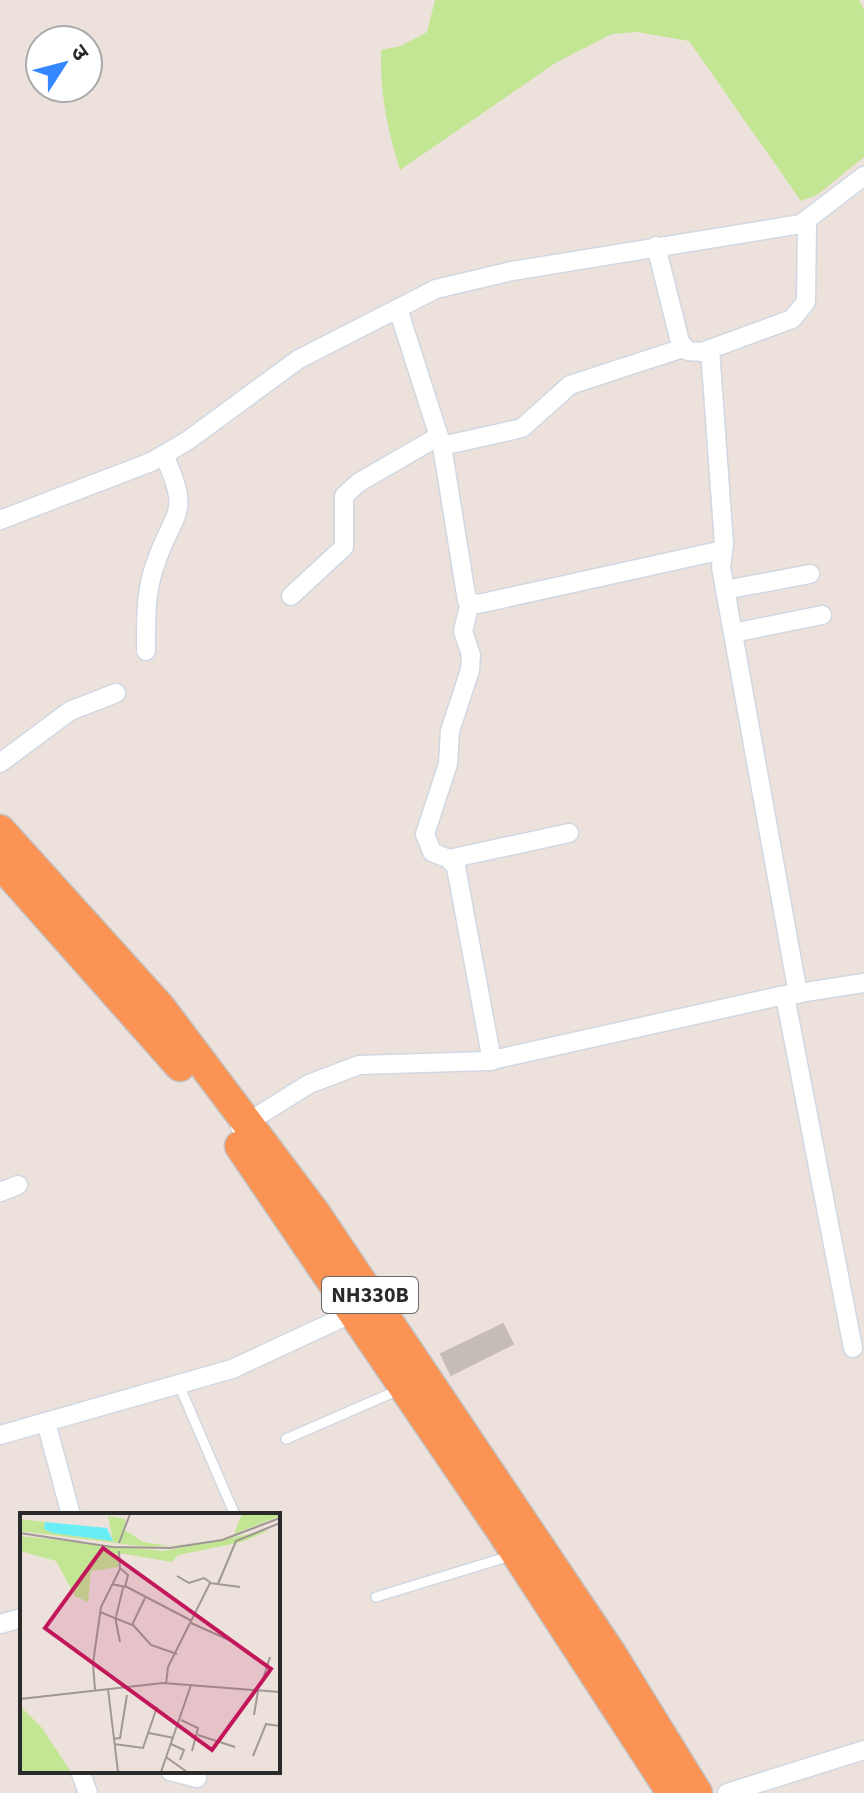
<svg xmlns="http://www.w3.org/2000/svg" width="864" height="1793" viewBox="0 0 864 1793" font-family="'Source Sans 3','Noto Sans Devanagari',sans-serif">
<rect width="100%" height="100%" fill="#ede1db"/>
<path fill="#c2e694" d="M 435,0 L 859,0 L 864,10 L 864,157 L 817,195 L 801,201 L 689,41 L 637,32 L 612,34 L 557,62 L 400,170 C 387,129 380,93 381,50 L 401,46 L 427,32 Z"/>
<polygon fill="#c4bdb6" stroke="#c8bdb4" stroke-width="2" points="503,1324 513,1344 451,1375 441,1354"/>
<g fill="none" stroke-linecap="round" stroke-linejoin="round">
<g stroke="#d0d8e3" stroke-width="12">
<g id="service">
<polyline points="179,1385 235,1515"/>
<polyline points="286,1439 401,1389"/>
<polyline points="376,1597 510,1556"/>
</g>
</g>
<g stroke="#d0d8e3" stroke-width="21">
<g id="minor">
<polyline points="656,246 680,342 688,351 702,352 792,319 806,302 807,221"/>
<polyline points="398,309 442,446 467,601 478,604 723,550"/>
<polyline points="710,349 724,544 721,567 798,994"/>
<polyline points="442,446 522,428 570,385 683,348"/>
<polyline points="0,520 151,462 187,441 299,359 436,289 512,271 801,224 864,176"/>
<polyline points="725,590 810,574"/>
<polyline points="291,596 344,547 344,496 358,483 439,436"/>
<polyline points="470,603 463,631 471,655 470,670 450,731 448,764 425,834 432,852 449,859 456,867 492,1061"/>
<polyline points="733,633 822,615"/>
<path d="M 146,651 C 146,622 145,593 155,565 C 174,508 192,517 164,455"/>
<polyline points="0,763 70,711 116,693"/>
<polyline points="449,859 569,833"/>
<polyline points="785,996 853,1348"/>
<polyline points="240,1127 309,1084 359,1065 488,1061 780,996 864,983"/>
<polyline points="0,1192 18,1185"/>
<polyline points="46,1422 71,1515"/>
<polyline points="0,1435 232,1369 359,1310"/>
<polyline points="0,1624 22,1618"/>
<polyline points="80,1771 88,1793"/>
<polyline points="170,1771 197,1778"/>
<polyline points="727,1793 864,1750"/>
</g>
</g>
<g stroke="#c3c3c3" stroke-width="33">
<g id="trunk">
<polyline points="0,830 160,1007 315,1213 610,1652 697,1793"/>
<polyline points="0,863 180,1066"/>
<polyline points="240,1146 501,1530 672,1793"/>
</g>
</g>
<use href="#service" stroke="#fff" stroke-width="9"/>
<use href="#minor" stroke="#fff" stroke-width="18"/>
<use href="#trunk" stroke="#fb9354" stroke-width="30"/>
</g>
<g text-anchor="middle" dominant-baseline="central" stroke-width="6" stroke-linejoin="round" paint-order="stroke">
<rect fill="#fff" stroke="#6a6a6a" stroke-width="2" x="322" y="1277" width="96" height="36" rx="6"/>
<g font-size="22" font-weight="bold" fill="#2a2a2a">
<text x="370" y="1295">NH330B</text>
</g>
</g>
<g transform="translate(20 1513)">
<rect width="260" height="260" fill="#ede1db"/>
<path d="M 222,1 L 260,1 L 260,3 L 214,21 ZM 88,3 L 105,6 L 105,17 L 123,29 L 150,33 L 190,28 L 147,33 L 128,34 L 0,18 L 0,6 L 25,9 L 24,16 L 33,20 L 93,28 ZM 250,17 L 222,29 L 158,42 L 152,49 L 99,40 L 98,54 L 71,58 L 68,89 L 55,83 L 36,48 L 0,38 L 0,23 L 143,38 ZM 0,193 L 22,215 L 51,259 L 0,259 Z" fill="#c2e694"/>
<path d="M 25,9 L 87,15 L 93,28 L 33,20 L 24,16 Z" fill="#68eef4"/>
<path fill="none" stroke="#9f9894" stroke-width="2" d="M 0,20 L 92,34 L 150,35 L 202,27 L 260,5M 99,30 L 110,1M 157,63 L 169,70 L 184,65 L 191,70M 92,71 L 105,74 L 108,62 L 100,55M 198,71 L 216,28 L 260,10M 105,73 L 172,108M 80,99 L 112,112 L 125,85M 95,104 L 100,129M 96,104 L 103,75M 171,110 L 209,127M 113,112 L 131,132 L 157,141M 146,171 L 148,154 L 190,70 L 220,74M 241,172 L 250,144M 88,176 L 98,259M 75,177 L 73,150 L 81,94 L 100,56 L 99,38M 0,186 L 143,170 L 260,179M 234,202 L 238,178M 161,207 L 178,215 L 172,238M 129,220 L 154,225M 178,222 L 215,234M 93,226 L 100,225 L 107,182M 94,231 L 123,235 L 137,194M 151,231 L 164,237 L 160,247M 233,243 L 246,211 L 260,213M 146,244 L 167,259M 141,259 L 171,172"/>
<path fill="#c2185b" fill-opacity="0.15" stroke="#c2185b" stroke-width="4" d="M 83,35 L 251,156 L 192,237 L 25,115 Z"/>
<rect width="260" height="260" fill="none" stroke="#2a2a2a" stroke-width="4"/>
</g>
<g transform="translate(64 64) rotate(54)"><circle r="38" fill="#ffffff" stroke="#aaaaaa" stroke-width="2"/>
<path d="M0-6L14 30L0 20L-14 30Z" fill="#3587ff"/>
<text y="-12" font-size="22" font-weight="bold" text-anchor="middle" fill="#2a2a2a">उ</text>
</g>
</svg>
